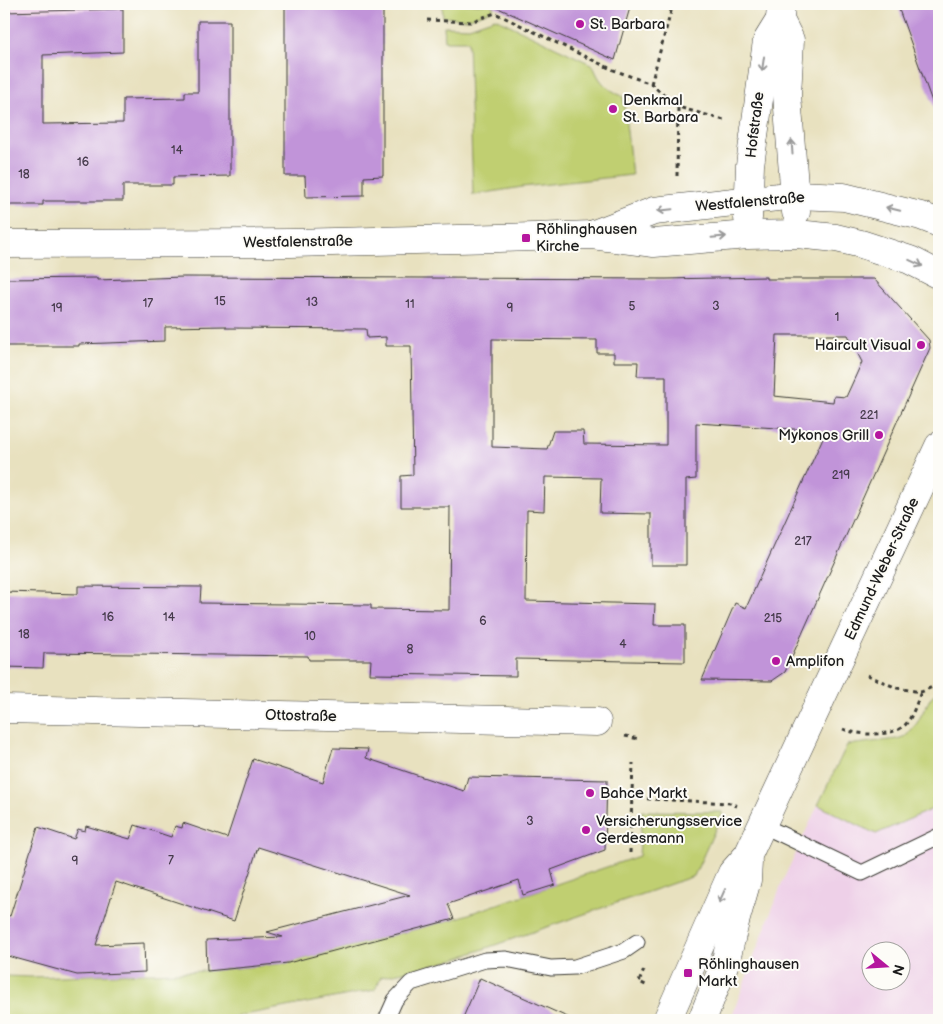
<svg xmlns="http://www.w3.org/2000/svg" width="943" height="1024" viewBox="0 0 943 1024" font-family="'Balsamiq Sans',sans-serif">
<rect width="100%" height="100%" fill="#fdfcf7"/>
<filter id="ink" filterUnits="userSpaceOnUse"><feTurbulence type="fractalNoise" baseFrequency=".02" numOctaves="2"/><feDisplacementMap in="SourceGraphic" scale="10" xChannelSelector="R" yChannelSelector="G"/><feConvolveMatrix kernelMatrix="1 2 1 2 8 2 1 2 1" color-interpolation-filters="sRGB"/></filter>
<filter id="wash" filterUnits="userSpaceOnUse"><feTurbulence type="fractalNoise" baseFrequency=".0096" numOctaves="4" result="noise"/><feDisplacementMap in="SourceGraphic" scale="20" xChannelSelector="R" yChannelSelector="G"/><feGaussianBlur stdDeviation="1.12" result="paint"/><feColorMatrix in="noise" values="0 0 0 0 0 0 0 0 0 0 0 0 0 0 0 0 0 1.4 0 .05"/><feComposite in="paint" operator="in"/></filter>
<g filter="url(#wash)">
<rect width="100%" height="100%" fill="#e8e1bf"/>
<g fill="#eed0e8" fill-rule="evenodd">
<polygon points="4,4 123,4 123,9 4,12"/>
<path d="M 818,805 L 876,834 L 939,806 L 939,1020 L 736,1020 L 731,1018 L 784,878 ZM 870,952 L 900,952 L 900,982 L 870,982 Z"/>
</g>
<g fill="#c0cf71" stroke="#6e7646">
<polygon points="442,4 489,4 493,5 493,10 467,19 443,17"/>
<path d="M 495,18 L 593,65 C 600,84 606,87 623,97 L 632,175 L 522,187 L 473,195 L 468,41 L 445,41 L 444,26 L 469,27 Z"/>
<polygon points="939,690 939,806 876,834 818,805 847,745 897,739 906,736 917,723 931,697"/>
<polygon points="642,811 723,812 694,876 449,961 381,977 375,990 218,1020 4,1020 4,976 32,977 207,971 288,963 454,919 639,856"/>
</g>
<g id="blocks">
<g fill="#c194d9" fill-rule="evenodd">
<polygon points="285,4 383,4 383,176 364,177 364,196 306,197 305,176 285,176"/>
<polygon points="489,4 631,4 615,60"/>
<polygon points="897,4 939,4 939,110 935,110"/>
<polygon points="123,9 123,52 43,55 43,124 123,123 123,99 185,98 185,92 198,92 198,21 230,21 230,176 173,177 173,185 123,185 123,201 43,201 43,205 4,205 4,12"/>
<path d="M 183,277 L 666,279 L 766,277 L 766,279 L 874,279 L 929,340 L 930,348 L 785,672 L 772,681 L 702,680 L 735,603 L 746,608 L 826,431 L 696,423 L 696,479 L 686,480 L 686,565 L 651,565 L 651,514 L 600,513 L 601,478 L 545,477 L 544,511 L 527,510 L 526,601 L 655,604 L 654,625 L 685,625 L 685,662 L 516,659 L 516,676 L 370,674 L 371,660 L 309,660 L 308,656 L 44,653 L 43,668 L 4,667 L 4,592 L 78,594 L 78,586 L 201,587 L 200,603 L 371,605 L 371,609 L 449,610 L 450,507 L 401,507 L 401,476 L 413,475 L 411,346 L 386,346 L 386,337 L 367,338 L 366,329 L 226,328 L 226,326 L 165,327 L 165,341 L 79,344 L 79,346 L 4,346 L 4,279 L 97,278 L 97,280 ZM 777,335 L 848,335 L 862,362 L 846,397 L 834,396 L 833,402 L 774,396 ZM 492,339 L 597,340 L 597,353 L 614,353 L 614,362 L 638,362 L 637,376 L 666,376 L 666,445 L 584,444 L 583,431 L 553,431 L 547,449 L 492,447 Z"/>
<polygon points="333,748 368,749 366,758 464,791 468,777 607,780 605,850 551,870 555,885 523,895 519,880 448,904 454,919 288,963 207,971 206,940 283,937 267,932 410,895 258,847 234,921 116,882 96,945 144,943 145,972 77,975 4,955 4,914 10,916 38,827 74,839 78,829 85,831 86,826 130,839 135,825 171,837 175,826 182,828 183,823 227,838 253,759 323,782"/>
<polygon points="480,978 574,1020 462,1020"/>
</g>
</g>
</g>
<g filter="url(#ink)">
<use href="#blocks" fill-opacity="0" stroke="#3b3a34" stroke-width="1"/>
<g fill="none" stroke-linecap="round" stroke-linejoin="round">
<g stroke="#3b3a34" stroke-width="17">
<g id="lane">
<polyline points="762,825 862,873 939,836"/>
<polyline points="386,1020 395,1000 411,983 485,960 506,959 551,968 575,967 624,951 637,942"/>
</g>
</g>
<g stroke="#3b3a34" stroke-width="29">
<g id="street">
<polyline points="781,4 780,20 790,40 787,95 796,212"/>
<polyline points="748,218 750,165 767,41 780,20"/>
<polyline points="594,234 654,211 796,195 844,197 921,216 939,223"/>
<polyline points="4,244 291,243 499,238 592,235 654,243 748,235 797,234 836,238 861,244 910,260 939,275"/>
<polyline points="4,709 597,722"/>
<polyline points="667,1020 732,873 748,855 939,446"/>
<polyline points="702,1020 726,960 735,922 747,880 748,862"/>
</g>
</g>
<g stroke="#3b3a34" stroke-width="3" stroke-dasharray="4 4" stroke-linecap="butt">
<polyline points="427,20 470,22 495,13 611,69 651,84 678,107 724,120"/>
<polyline points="651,84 673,4"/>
<polyline points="677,176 678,107"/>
<polyline points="867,675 897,688 921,692 939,684"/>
<path d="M 843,729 C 859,736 894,737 906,724 C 913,716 917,701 921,692"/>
<polyline points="625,736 639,739"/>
<polyline points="631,798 730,803 737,806"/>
<polyline points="630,853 633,763"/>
<polyline points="644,970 639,982 646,985"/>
</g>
<use href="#lane" stroke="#fff" stroke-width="15"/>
<use href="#street" stroke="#fff" stroke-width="28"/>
</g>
<defs><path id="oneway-shaft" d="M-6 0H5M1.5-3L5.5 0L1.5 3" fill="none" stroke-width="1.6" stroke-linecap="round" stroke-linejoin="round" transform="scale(1.25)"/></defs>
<g stroke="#999">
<use href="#oneway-shaft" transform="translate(763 64) rotate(98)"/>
<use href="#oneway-shaft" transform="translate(792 147) rotate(-94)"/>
<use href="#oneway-shaft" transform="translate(893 209) rotate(-166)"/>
<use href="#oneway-shaft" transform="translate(665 210) rotate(174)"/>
<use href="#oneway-shaft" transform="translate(719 237) rotate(-5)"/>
<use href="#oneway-shaft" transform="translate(916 263) rotate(25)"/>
<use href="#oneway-shaft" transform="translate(722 896) rotate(114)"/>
</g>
</g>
<g fill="#b5179e" stroke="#fdfcf7" stroke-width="2">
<circle cx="580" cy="24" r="5"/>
<circle cx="613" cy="109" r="5"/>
<rect x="521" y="233" width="10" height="10" rx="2.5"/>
<circle cx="921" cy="345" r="5"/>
<circle cx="879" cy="435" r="5"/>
<circle cx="776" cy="661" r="5"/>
<circle cx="590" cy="793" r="5"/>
<circle cx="586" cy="830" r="5"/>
<rect x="683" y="968" width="10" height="10" rx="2.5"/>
</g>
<g text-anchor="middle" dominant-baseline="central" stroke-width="4" stroke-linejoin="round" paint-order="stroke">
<g font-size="12" fill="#453a4b">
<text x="177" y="150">14</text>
<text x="83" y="162">16</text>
<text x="24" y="174">18</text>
<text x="220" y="301">15</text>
<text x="312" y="302">13</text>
<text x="148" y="303">17</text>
<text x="410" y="304">11</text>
<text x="632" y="306">5</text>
<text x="716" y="306">3</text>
<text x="57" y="308">19</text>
<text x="510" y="308">9</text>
<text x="837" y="317">1</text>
<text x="869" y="415">221</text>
<text x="841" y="475">219</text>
<text x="803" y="541">217</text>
<text x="108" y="617">16</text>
<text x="169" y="617">14</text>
<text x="773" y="618">215</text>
<text x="483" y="621">6</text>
<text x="24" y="634">18</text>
<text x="310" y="636">10</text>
<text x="623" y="644">4</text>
<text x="410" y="649">8</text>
<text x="530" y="821">3</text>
<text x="171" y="860">7</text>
<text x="75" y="861">9</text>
</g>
<g font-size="15" fill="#1c1c1c" stroke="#fdfcf7" text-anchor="start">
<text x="590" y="24">St. Barbara</text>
<text x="623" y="100">Denkmal<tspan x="623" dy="17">St. Barbara</tspan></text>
<text x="536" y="229">Röhlinghausen<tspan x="536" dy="17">Kirche</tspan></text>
<text x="911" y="345" text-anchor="end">Haircult Visual</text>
<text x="869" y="435" text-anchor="end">Mykonos Grill</text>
<text x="786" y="661">Amplifon</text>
<text x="600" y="793">Bahce Markt</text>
<text x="596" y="821">Versicherungsservice<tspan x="596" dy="17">Gerdesmann</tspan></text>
<text x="698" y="964">Röhlinghausen<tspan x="698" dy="17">Markt</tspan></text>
</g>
<g font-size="15" fill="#1c1c1c" stroke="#fdfcf7">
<text transform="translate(755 125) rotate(-83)">Hofstraße</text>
<text transform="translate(750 202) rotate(-5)">Westfalenstraße</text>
<text transform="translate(298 242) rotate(-1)">Westfalenstraße</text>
<text transform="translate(882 569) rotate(-65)">Edmund-Weber-Straße</text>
<text transform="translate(301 716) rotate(1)">Ottostraße</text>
</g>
</g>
<rect width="943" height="1024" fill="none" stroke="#fdfcf7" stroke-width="20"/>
<g transform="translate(886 966) rotate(108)"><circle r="24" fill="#fdfcf7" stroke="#a3a29f"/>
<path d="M0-4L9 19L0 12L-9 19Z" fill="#b5179e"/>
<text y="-8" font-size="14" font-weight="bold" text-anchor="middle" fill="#1c1c1c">N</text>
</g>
</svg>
